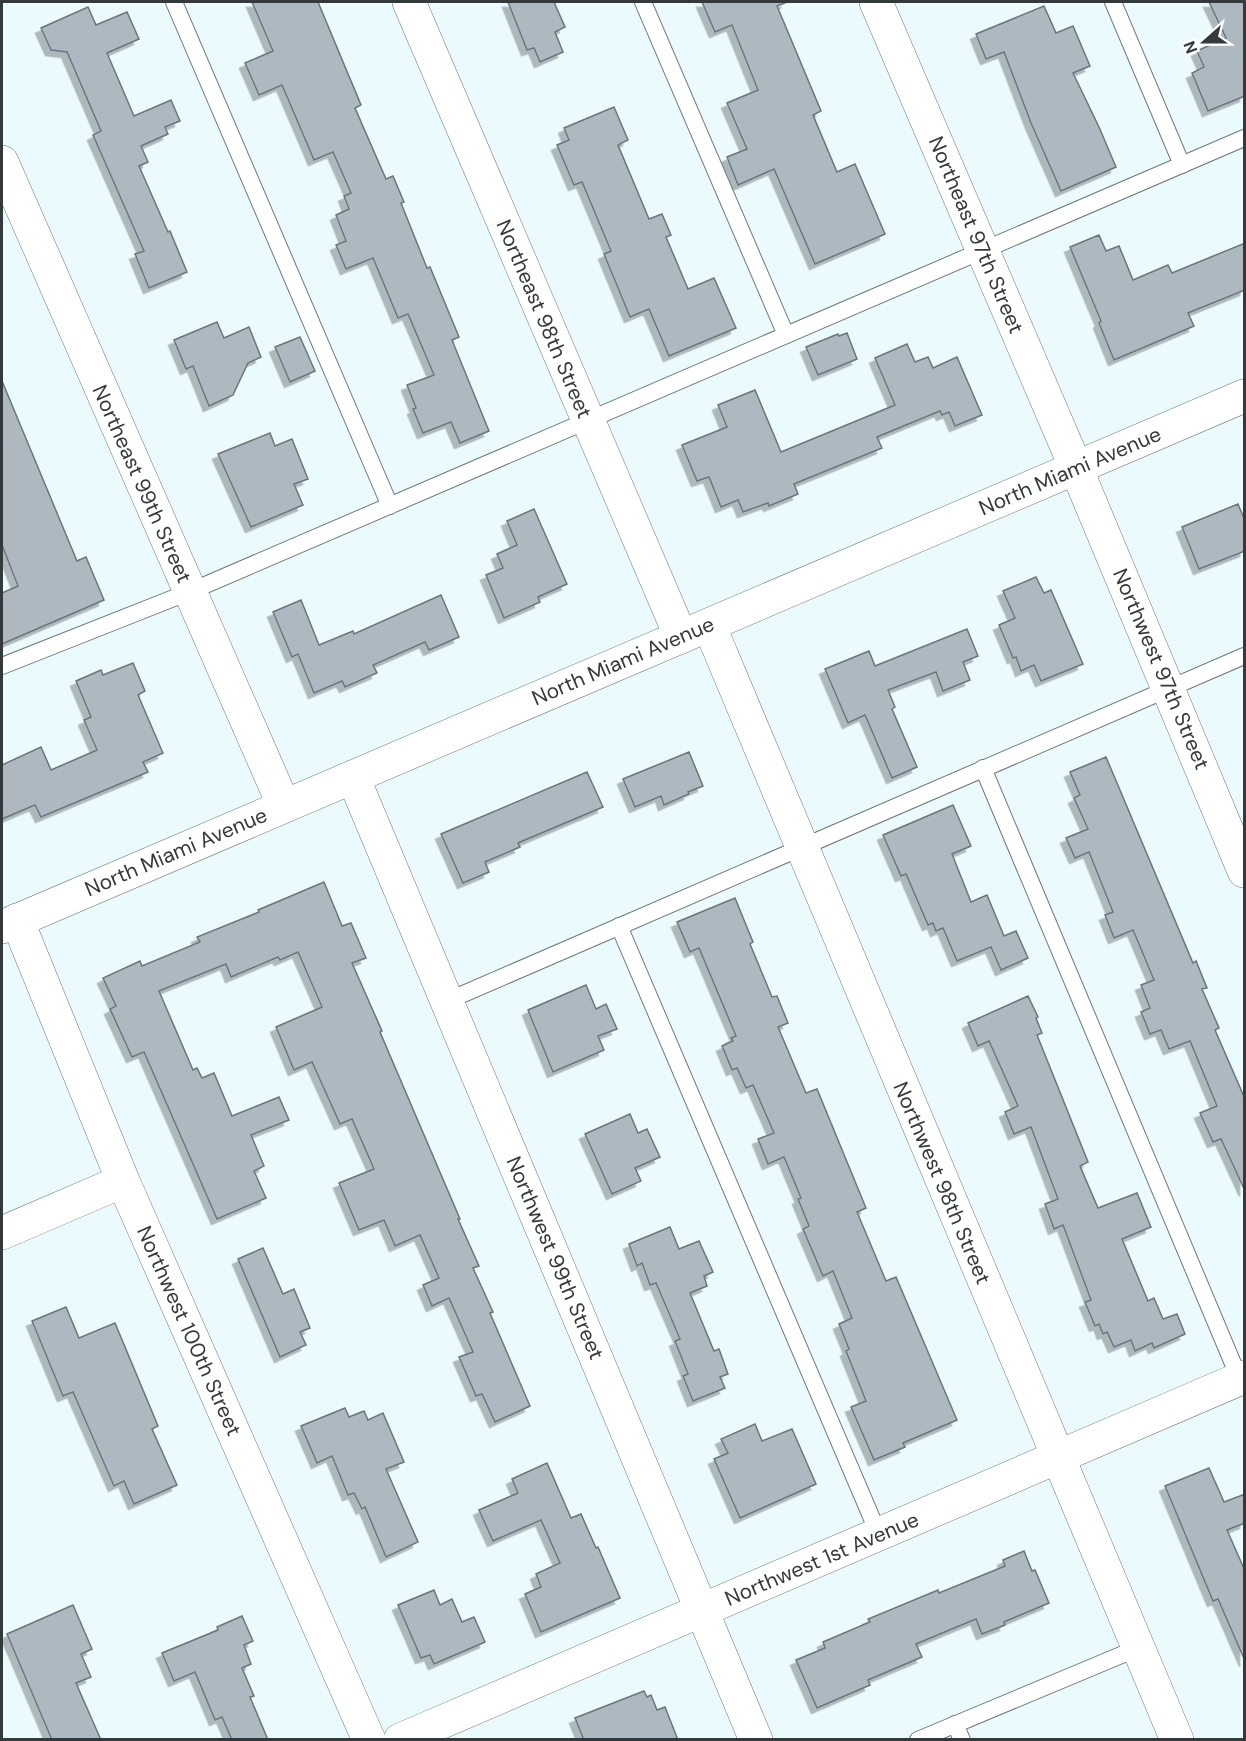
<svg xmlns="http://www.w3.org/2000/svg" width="1246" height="1741" viewBox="0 0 1246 1741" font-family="'DM Sans',sans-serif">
<defs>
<filter id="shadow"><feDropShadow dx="-5.5" dy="5.5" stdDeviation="0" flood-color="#0004"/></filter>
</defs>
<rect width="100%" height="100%" fill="#ebfbfd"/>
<g fill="#aeb8c1" stroke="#6b757d" stroke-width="1.5" filter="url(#shadow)">
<polygon points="252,2 318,2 361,105 355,108 386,179 393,176 404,202 401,203 427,268 430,267 459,337 452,340 489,431 460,443 451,422 423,433 413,409 416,408 407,385 434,375 408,314 398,318 373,258 346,269 336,245 346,241 336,215 349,209 344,196 351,193 333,152 314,160 282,85 259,95 245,63 273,51"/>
<polygon points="508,2 554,2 565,27 555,32 563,52 540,62 534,48 527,50"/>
<polygon points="702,2 787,2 777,6 821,111 813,115 837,172 855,164 885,234 815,264 774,169 738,185 727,157 747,149 727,103 758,90 732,25 715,32"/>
<polygon points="1209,2 1245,2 1245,96 1208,111 1192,73 1204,67 1197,51 1226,38"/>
<polygon points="1044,6 1056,33 1073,26 1090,66 1073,73 1099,127 1116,167 1061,191 1031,123 1004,52 986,59 976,34"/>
<polygon points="88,7 96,25 127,12 139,39 107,53 134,116 171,100 180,121 165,127 168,134 141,146 148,162 139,166 168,232 170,231 187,272 149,288 135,254 144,251 93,135 101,131 67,52 51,50 41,28"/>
<polygon points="614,107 628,140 618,145 649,219 662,214 671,235 666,237 688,289 714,278 736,328 669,356 649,309 630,317 604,254 611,251 582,182 574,185 557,145 569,140 564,128"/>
<polygon points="1099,235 1106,251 1119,246 1133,280 1168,265 1172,273 1245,243 1245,290 1188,313 1194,326 1114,360 1099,323 1101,321 1070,247"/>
<polygon points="217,322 224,338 249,327 261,357 248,363 233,395 209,406 193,366 186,369 174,340"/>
<polygon points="847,333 857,359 818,375 806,347 838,334 839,336"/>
<polygon points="300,337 315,371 290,382 275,347"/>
<polygon points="907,344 915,362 928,357 933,368 957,357 982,415 955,426 949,412 942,415 940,411 877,437 882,448 794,484 798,494 769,506 768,503 743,512 738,500 721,507 709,477 697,481 682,445 727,427 718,405 755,390 781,452 895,405 875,358"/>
<polygon points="2,381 77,561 86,557 104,600 2,644 2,593 18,586 2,545"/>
<polygon points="270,433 275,446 292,439 308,479 294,484 303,505 251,527 218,454"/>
<polygon points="1238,504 1245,521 1245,551 1199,569 1182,527"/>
<polygon points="534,509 567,584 538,597 540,602 504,618 486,575 503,568 497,554 517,545 507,521"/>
<polygon points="1036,577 1044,593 1051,590 1083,664 1041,681 1034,665 1021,671 1016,657 1013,658 999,625 1015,618 1003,591"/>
<polygon points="441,595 459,637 429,650 425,642 373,665 377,673 345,687 342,681 314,693 298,654 292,657 273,612 301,600 319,645 353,631 354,634"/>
<polygon points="967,629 978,656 963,662 970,680 943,691 936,672 888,690 895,707 892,709 917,767 892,778 865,715 848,723 825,669 869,651 875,666"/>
<polygon points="133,663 145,691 138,695 163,753 143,762 148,772 41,817 35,805 2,819 2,765 41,747 51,770 97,750 84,720 91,717 76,681 101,670 103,675"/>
<polygon points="689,752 703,786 688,792 689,794 664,805 661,796 635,807 623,779"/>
<polygon points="1106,757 1193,963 1196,961 1207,988 1202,989 1219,1028 1215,1030 1245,1099 1245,1191 1221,1139 1213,1142 1200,1113 1217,1106 1190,1041 1169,1049 1161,1030 1150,1034 1141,1012 1150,1008 1141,985 1154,980 1133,930 1114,938 1105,915 1113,912 1089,852 1075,858 1066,838 1088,829 1074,798 1080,795 1070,772"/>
<polygon points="587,772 603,807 518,843 520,847 485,862 489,872 463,883 441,834"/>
<polygon points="953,805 971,846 952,854 971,902 987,895 1004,936 1016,931 1028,958 1001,970 991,947 957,961 943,928 936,931 933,923 928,925 906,874 901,876 883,835"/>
<polygon points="324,882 342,926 351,923 366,958 352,963 382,1031 380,1032 460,1219 458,1219 479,1266 473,1268 493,1312 490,1313 530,1406 495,1422 482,1394 476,1396 459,1357 473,1352 449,1298 432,1306 423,1285 439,1278 420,1235 395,1246 384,1220 359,1230 339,1183 374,1169 352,1119 340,1124 312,1062 294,1070 276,1027 322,1007 298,952 280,960 278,957 231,977 226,964 159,991 193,1070 197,1068 202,1078 214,1073 232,1116 279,1097 289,1120 251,1135 264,1166 254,1171 266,1198 217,1219 144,1052 132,1057 110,1009 116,1006 103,978 140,961 142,966 200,942 197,937 259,912 258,910"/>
<polygon points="735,898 753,942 750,944 772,997 777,996 788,1023 778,1027 806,1093 817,1089 866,1208 857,1212 886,1281 896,1277 957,1420 903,1443 905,1447 874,1460 851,1407 866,1401 846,1351 849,1349 839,1324 852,1318 833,1271 823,1276 803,1229 809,1226 798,1199 801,1198 784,1157 768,1164 758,1139 774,1133 753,1085 746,1088 737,1068 732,1070 722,1046 733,1041 731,1038 736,1036 699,948 690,952 677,922"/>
<polygon points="586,985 596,1009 606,1004 617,1029 598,1036 604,1050 553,1072 528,1010"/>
<polygon points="1028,996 1038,1017 1036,1018 1042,1033 1037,1035 1088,1162 1080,1166 1098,1208 1137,1193 1151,1227 1122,1239 1148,1301 1154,1298 1163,1319 1177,1314 1185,1334 1154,1348 1152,1343 1135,1351 1131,1340 1114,1347 1107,1332 1103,1334 1099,1324 1095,1326 1085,1302 1091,1300 1063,1225 1054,1229 1045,1204 1058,1199 1031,1127 1014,1134 1005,1112 1018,1106 989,1041 978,1046 968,1023"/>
<polygon points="630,1114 638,1133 647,1129 660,1157 635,1168 641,1181 612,1194 585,1134"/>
<polygon points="670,1227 679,1249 699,1241 713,1272 704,1276 707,1286 690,1293 714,1351 719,1349 728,1374 720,1377 725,1388 693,1401 683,1376 688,1374 675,1341 680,1339 656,1283 650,1285 642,1263 637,1266 629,1244"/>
<polygon points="263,1248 283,1294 294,1289 310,1328 300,1332 306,1345 280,1357 238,1259"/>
<polygon points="66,1307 79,1338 115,1323 158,1426 152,1429 177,1485 134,1504 124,1481 114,1486 73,1392 63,1396 32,1321"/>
<polygon points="345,1408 349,1417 364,1411 368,1420 383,1413 404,1462 386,1469 418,1542 386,1557 365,1507 362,1509 354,1493 348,1495 332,1456 317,1463 301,1426"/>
<polygon points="755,1424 762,1441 792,1429 816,1484 740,1518 714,1459 728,1453 721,1439"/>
<polygon points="547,1463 571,1518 581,1514 596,1548 598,1547 620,1598 541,1632 525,1594 541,1587 536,1574 560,1563 541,1520 493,1541 479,1510 518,1493 512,1479"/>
<polygon points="1209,1468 1224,1502 1245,1494 1245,1523 1227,1530 1245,1571 1245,1661 1218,1599 1213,1601 1165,1486"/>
<polygon points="1024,1551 1032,1571 1035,1570 1049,1603 1004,1622 1005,1625 982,1634 976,1619 916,1644 922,1657 868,1680 870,1685 817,1708 796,1660 825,1648 823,1642 870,1622 868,1619 938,1590 939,1593 1005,1566 1003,1560"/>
<polygon points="434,1590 440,1605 452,1599 462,1622 474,1617 485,1642 434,1664 430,1655 421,1658 398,1605"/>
<polygon points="73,1605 92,1649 81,1654 91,1677 76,1683 101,1740 52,1740 7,1634"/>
<polygon points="242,1616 253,1641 244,1645 251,1664 242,1668 254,1696 250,1697 268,1740 232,1740 222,1717 215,1720 195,1672 174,1681 162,1653 218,1630 217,1627"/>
<polygon points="644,1691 647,1697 651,1695 657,1710 665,1707 678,1740 584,1740 575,1718"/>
</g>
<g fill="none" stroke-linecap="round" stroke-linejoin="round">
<g stroke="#6c7a7c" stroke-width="18">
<g id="lane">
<polyline points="174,2 390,506"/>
<polyline points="643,2 786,335"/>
<polyline points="1113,2 1182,165"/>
<polyline points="2,666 189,592 1244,138"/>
<polyline points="983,768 1242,1385"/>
<polyline points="619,926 879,1535"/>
<polyline points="447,1001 1244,656"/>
<polyline points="955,1724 962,1740"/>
<polyline points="918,1740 1138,1648"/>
</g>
</g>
<g stroke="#6c7a7c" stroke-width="34">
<g id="street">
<polyline points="409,2 681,637"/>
<polyline points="876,2 1076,468 1244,871"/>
<polyline points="2,162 284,806"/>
<polyline points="709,625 1177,1740"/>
<polyline points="353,777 756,1740"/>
<polyline points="17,920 123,1181 369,1740"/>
<polyline points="2,1233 123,1181"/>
<polyline points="400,1740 1244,1377"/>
</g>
</g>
<g stroke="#6c7a7c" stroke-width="34">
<polyline id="secondary" points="2,927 1244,396"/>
</g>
<use href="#lane" stroke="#fff" stroke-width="16"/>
<use href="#street" stroke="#fff" stroke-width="33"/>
<use href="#secondary" stroke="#fff" stroke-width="33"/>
</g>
<g text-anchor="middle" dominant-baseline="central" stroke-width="5" stroke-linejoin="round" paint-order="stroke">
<g font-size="21" fill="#343a3b" stroke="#fff">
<text transform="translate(976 235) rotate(67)">Northeast 97th Street</text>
<text transform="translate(544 319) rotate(67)">Northeast 98th Street</text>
<text transform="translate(1070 471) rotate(-23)">North Miami Avenue</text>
<text transform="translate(142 484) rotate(66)">Northeast 99th Street</text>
<text transform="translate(623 661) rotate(-23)">North Miami Avenue</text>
<text transform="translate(1161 669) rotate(67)">Northwest 97th Street</text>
<text transform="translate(176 852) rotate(-23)">North Miami Avenue</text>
<text transform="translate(942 1183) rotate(67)">Northwest 98th Street</text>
<text transform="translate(555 1258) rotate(67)">Northwest 99th Street</text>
<text transform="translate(189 1331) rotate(66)">Northwest 100th Street</text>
<text transform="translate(822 1559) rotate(-23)">Northwest 1st Avenue</text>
</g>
</g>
<rect width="1246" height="1741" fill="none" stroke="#343a3b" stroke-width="6"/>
<g transform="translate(1204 42) rotate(249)" stroke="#ffffff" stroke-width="4.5" paint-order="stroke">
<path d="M0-4.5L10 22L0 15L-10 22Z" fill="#343a3b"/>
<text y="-9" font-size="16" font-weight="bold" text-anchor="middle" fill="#343a3b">N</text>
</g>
</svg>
